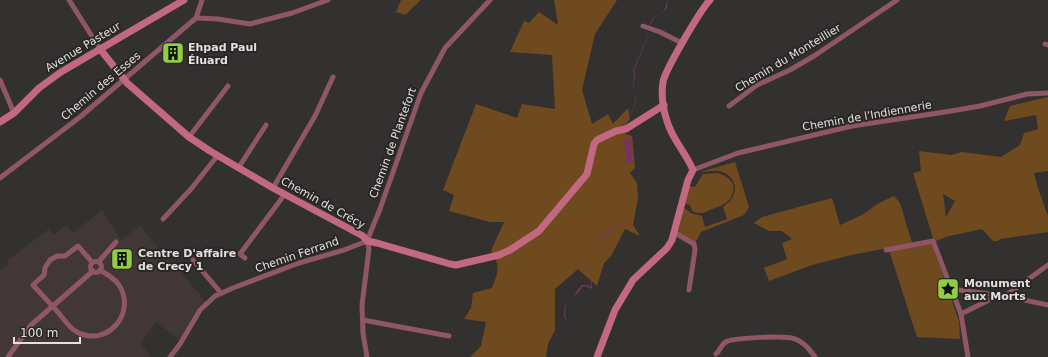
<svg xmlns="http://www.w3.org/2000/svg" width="1048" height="357" viewBox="0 0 1048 357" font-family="'DejaVu Sans',sans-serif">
<rect width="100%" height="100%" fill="#333030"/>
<polygon fill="#413736" points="102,210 121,240 140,225 168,260 170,259 205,301 199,306 179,340 156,322 141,343 151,357 7,357 5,355 4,357 0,357 0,270 9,264 7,261 49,229 54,235 66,225 73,233"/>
<g fill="#704a1f" fill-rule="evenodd">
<polygon points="401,0 421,0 405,15 396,12"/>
<path d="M 554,0 L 617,0 L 595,34 L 582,90 L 592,124 L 608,114 L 613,124 L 628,108 L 630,119 L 620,132 L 632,136 L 635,168 L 630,173 L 637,183 L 638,198 L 633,225 L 640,236 L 625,229 L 611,256 L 604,263 L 597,286 L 578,269 L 555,289 L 555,330 L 548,344 L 546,357 L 470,357 L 481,346 L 486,322 L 464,319 L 471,308 L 473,293 L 492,288 C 498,272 501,266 491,251 L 504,222 L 490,222 L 449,211 L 454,195 L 443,190 L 476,104 L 517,118 L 522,104 L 555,109 L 552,55 L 510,52 L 524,21 L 529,23 L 539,12 L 558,25 Z"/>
<path d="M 1048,97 L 1048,171 L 1034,173 L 1038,188 L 1048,216 L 1048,232 L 1000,239 L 998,241 L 993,241 L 982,229 L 949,236 L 936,241 L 933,238 L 913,173 L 921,171 L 919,151 L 951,155 L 962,152 L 1001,157 L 1020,145 L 1024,133 L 1038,129 L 1036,115 L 1004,121 L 1010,106 ZM 943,194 L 955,201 L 946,217 Z"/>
<path d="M 735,162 L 749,207 L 744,215 L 701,232 L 695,243 L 678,233 L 684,208 L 691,213 L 702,216 L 705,227 L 727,219 L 723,207 C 725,205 728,203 730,201 C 740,189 734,174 719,171 C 713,170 706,172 700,172 Z"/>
<path d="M 718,173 C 730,177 739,185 730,199 C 725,205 717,207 710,210 C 708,211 704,213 701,213 C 699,214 695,212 692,211 L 690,205 L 685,204 L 689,186 L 695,187 L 703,174 Z"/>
<polygon points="894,196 900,203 912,243 847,256 812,265 769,281 764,268 787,259 782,243 792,239 782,231 769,231 754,223 762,217 832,198 840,225 864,214 877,204"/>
<polygon points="931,243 946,283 947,283 948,289 959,321 960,339 917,337 889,250"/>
</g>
<g fill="#783460">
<polygon points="670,0 667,3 667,8 662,13 654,18 649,26 647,39 634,70 635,76 633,91 636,99 636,103 629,117 622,126 621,125 629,116 636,102 633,90 634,76 633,70 647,38 649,25 653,18 662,13 666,7 666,3"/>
<path d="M 622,132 L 622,186 L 632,217 L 622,226 L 621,226 L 618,224 C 611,230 606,237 600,242 L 600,244 C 587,253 592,274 592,289 L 585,286 L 582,287 L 578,293 L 573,296 L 566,305 L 565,315 L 567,322 L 564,316 L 565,306 L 582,285 L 587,285 L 591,287 C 591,276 588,249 600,244 L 599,242 L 600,241 L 610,230 L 618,224 L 622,225 L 632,217 L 622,187 L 621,142 Z"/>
<polygon points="631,138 633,162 626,163 624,139"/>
</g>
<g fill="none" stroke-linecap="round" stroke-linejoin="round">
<g stroke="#8f5665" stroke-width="5">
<polyline points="69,0 100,49"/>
<polyline points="196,18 218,19 250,24 292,13 328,0"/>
<polyline points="643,26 660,32 682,43"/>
<polyline points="1045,44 1048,45"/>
<polyline points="0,80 14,113"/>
<polyline points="729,106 757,85 790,70 814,56 897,0"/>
<polyline points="189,137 228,86"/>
<polyline points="239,167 266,125"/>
<polyline points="693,170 738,153 852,126 945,112 980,106 1027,94 1048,93"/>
<polyline points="0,178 80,117 196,18 202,0"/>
<polyline points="273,188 315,116 333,77"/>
<polyline points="163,219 191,189 218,155"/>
<polyline points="675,233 694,244 695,250 689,290"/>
<polyline points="367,241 380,209 421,93 445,48 490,0"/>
<polyline points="367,241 369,249 362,305 363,333 367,357"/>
<polyline points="886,250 933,241 961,314 968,357"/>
<polyline points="245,258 240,254 285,194"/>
<polyline points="193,260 221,293"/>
<circle cx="96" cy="267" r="5.5"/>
<path d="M 92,262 L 78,246 L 65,256 L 57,256 L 50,260 L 45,268 L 44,275 L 33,285 C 41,294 49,302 56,310 C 63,317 68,328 77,332 C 107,348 137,313 119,285 C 115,279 107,274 100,270"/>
<polyline points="99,262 101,259 116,242"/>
<polyline points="951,289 1005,296 1048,305"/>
<polyline points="1005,296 1048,265"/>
<polyline points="961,314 997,296"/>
<polyline points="363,320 449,336"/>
<path d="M 716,354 C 721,350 721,343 728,341 C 737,338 787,335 795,339 C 804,342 810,350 815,357"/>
<polyline points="8,357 31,325 93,271"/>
<polyline points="170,357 180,344 200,310 215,296 233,288 299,263 344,250 367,241"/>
</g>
<g stroke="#c26981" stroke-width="7">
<polyline points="100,49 127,83 189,137 210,151 273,188 363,236 367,241 377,243 450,264 456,265 499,255 510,250 539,231 587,174 594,144 597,140 616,131 626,129 664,105"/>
<polyline points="0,122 14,113 39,88 61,72 184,0"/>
<path d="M 597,357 L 615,310 L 633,280 L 667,248 L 672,240 L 688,180 L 693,170 C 686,153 672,139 667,121 C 663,110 661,94 663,82 C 665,70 701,9 710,0"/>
</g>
</g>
<defs>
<g id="building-square" transform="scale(1.15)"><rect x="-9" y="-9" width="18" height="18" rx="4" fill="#91cd40" stroke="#292626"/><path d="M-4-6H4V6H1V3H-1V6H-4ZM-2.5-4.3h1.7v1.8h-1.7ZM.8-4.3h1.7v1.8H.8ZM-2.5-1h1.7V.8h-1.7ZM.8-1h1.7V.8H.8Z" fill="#111"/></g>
<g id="sight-square" transform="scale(1.15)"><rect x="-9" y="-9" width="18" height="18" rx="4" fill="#91cd40" stroke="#292626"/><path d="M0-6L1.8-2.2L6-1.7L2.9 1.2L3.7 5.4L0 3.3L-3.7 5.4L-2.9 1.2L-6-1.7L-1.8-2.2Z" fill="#111"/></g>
</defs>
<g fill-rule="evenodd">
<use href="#building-square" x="173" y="53"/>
<use href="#building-square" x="122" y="259"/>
<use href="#sight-square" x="948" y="289"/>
</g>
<g text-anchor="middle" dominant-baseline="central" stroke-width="4" stroke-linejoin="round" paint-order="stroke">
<g font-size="11" fill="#e3e1e0" stroke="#292626">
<text transform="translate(83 47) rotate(-31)">Avenue Pasteur</text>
<text transform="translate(788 58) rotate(-31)">Chemin du Monteillier</text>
<text transform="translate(101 86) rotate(-40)">Chemin des Esses</text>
<text transform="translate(867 116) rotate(-10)">Chemin de l'Indiennerie</text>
<text transform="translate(393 143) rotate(-70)">Chemin de Plantefort</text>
<text transform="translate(323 203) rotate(29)">Chemin de Crécy</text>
<text transform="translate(297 255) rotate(-19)">Chemin Ferrand</text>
</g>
<g font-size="11" font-weight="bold" fill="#e3e1e0" stroke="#292626" text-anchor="start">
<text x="188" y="47">Ehpad Paul<tspan x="188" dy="13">Éluard</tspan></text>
<text x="138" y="253">Centre D'affaire<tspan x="138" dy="13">de Crecy 1</tspan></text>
<text x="964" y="283">Monument<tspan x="964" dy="13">aux Morts</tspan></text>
</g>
</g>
<path d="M14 337v6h66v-6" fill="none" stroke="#e3e1e0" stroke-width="2"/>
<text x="20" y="337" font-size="12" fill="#e3e1e0" stroke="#292626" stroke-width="3" paint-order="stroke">100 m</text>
</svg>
